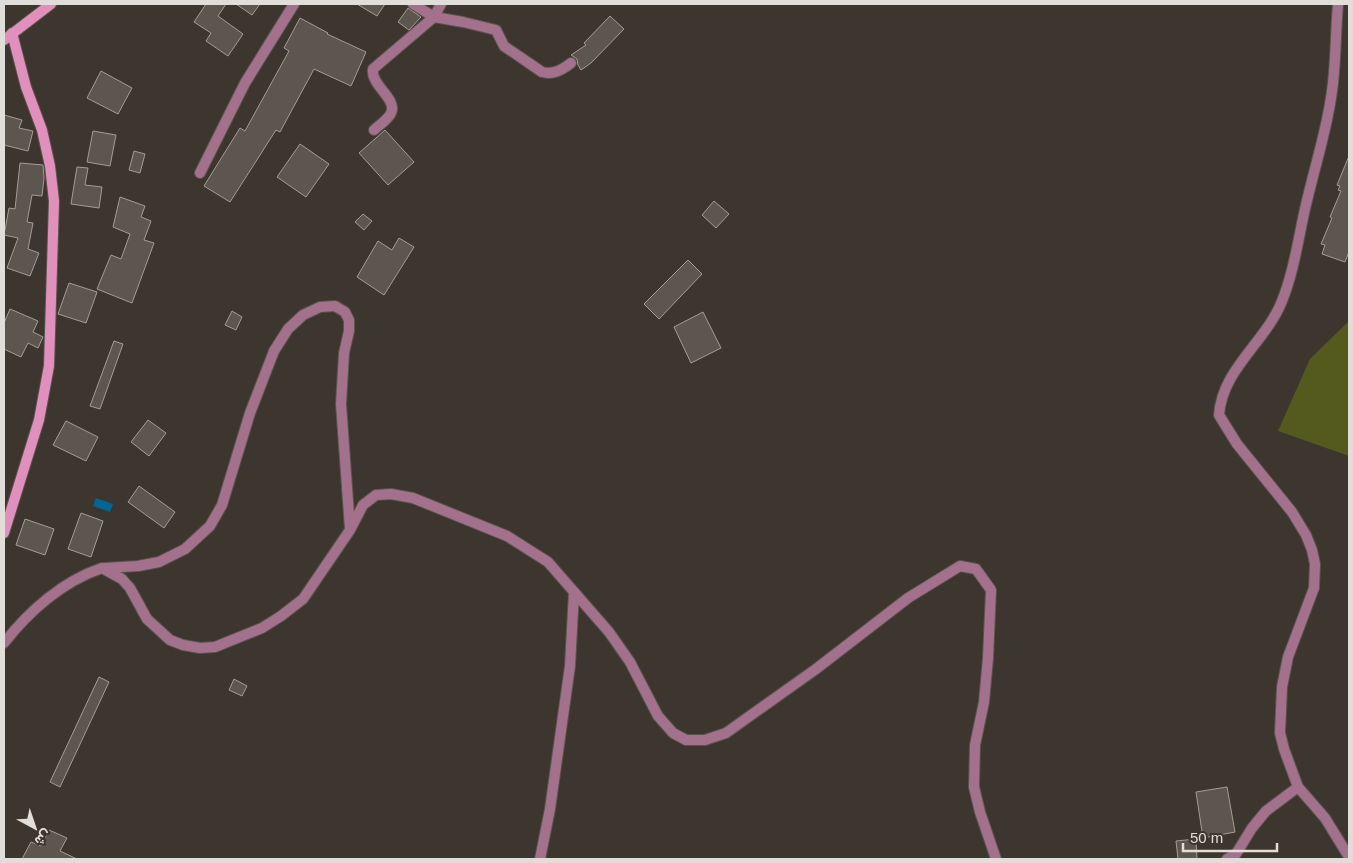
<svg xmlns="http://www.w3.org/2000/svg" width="1353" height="863" viewBox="0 0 1353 863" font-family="Arial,Vazirmatn,sans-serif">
<rect width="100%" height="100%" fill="#3c362e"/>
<polygon fill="#545a1d" points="1349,321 1349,456 1278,431 1310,359"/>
<polygon fill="#006794" points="96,498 113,504 110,512 93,506"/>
<g fill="#5d564e" stroke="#a59d94">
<polygon points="206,4 226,4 218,16 243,34 228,56 206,41 211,33 194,22"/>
<polygon points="236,4 260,4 252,15"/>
<polygon points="357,4 385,4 377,16"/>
<polygon points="408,8 421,17 409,30 398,22"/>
<polygon points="610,16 624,29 591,63 581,70 578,65 577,59 571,55 586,45 584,43"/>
<polygon points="300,18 328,33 327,34 366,52 351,86 314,69 280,132 276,130 230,202 204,186 240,128 245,131 289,51 284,48"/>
<polygon points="101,71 132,88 118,114 87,98"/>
<polygon points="4,115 22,120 19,128 33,131 28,151 4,145"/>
<polygon points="385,130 414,162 388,185 359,153"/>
<polygon points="93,131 116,135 110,166 87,162"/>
<polygon points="300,144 329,164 306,197 277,177"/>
<polygon points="134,151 145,154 140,173 129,170"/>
<polygon points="1349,156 1349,252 1345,262 1322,254 1325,245 1321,244 1332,218 1330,217 1341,191 1338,190 1340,186 1337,185"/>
<polygon points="20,163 43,165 44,178 42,196 32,195 27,222 33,223 28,249 39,253 30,276 7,268 18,238 4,235 9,208 15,209"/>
<polygon points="77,167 88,168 85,185 102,187 99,208 71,204"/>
<polygon points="120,197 145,206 141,217 151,221 144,240 154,243 132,303 97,289 111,255 121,259 130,234 113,227"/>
<polygon points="714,201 729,214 716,228 702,215"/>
<polygon points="363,214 372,221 364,230 355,222"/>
<polygon points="399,238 414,247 384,295 357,277 378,241 392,250"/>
<polygon points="688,260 702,274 659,319 644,304"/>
<polygon points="69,283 97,292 86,323 58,314"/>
<polygon points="10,309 38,321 33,332 43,337 38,348 28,343 21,357 4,349 4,323"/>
<polygon points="232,311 242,317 236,330 225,325"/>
<polygon points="703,312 721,348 691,363 674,327"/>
<polygon points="114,341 123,344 100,409 90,406"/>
<polygon points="148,420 166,433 149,456 131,442"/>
<polygon points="66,421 98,437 86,461 53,445"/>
<polygon points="139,486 175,512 164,528 128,502"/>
<polygon points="81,513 103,521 91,557 68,549"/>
<polygon points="25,519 54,529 45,555 16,545"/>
<polygon points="99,677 109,682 60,787 50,782"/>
<polygon points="234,679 247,686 242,696 229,690"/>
<polygon points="1227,787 1235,832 1203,838 1196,792"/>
<polygon points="49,830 67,838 60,851 77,859 22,859 31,842 41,846"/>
<polygon points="1196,839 1197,859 1178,859 1176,841"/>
</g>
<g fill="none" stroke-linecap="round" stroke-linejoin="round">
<g stroke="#5a544d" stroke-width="12">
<g id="minor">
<path d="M 441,4 L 434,17 L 463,22 L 496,30 L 504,46 L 542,72 C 553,75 562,70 571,63"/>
<path d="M 1338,4 C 1336,26 1336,49 1334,72 C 1331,117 1315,165 1305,209 C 1298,240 1294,271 1282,301 C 1266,342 1222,369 1219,415 L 1237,444 L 1292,512 L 1306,535 L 1312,550 L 1315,564 L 1314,588 L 1288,657 L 1282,687 L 1280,733 L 1284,749 L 1298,787 L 1325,818 L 1349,857"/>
<path d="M 374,130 C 379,125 388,120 391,113 C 398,99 370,85 373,69 L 434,17 L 413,4"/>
<polyline points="200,173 245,83 294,4"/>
<polyline points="105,568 138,566 159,562 185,549 210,526 222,505 250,413 274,351 288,329 303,315 320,307 335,306 345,312 349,320 349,331 344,353 341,404 350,529"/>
<path d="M 4,643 C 29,611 63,581 102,568 L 122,579 L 130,588 L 147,619 L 170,640 L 183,645 L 200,648 L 215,647 L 262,628 L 281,616 L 303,599 L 350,530 L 363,505 L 376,495 L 391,494 L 413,498 L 507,536 L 548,562 L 609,632 L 630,662 L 658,716 L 673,733 L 686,740 L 705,740 L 726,733 L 816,669 L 908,598 L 960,566 L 976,569 L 991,590 L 988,658 L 984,702 L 975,745 L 974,787 L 980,812 L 996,859"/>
<polyline points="540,859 550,809 570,666 574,592"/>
<polyline points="1227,859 1236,854 1252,828 1266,811 1298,787"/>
</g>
</g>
<g stroke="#5a544d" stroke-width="12">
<g id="secondary">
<polyline points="4,40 51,4"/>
<polyline points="4,533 39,420 49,366 54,201 50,166 42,130 26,87 12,33"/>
</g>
</g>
<use href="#minor" stroke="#a4718d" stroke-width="10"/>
<use href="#secondary" stroke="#e190be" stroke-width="10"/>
</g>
<rect width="1353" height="863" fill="none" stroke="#e1ddd9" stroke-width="10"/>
<g transform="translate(35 828) rotate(140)" stroke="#3c362e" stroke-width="4" paint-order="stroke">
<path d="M0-4L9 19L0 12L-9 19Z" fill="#e1ddd9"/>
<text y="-8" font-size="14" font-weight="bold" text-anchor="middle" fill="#e1ddd9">ش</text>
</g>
<path d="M1183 843v8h94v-8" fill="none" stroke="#e1ddd9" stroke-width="2.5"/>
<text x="1190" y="843" font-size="15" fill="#e1ddd9" stroke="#3c362e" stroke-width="4" paint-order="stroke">50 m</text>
</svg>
